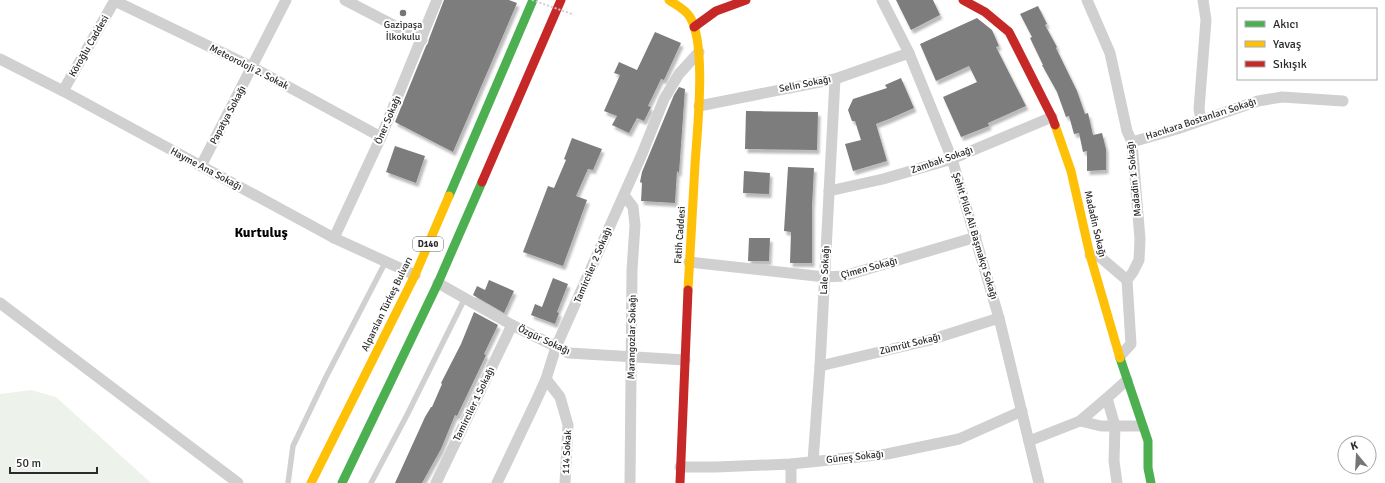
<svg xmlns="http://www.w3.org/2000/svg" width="1385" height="483" viewBox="0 0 1385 483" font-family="Signika,sans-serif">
<defs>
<filter id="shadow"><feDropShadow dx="2.5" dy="4" stdDeviation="1" flood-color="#0004"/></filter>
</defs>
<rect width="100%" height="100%" fill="#fff"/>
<polygon fill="#edf3ea" points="31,390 56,397 151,483 0,483 0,394"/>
<g fill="#7d7d7d" filter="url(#shadow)">
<polygon points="444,0 509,0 517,3 453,152 395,122 426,46 428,43 429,39"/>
<polygon points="896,0 933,0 940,15 911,30"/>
<polygon points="1038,6 1047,24 1045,25 1057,47 1056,48 1077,91 1085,114 1088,113 1093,135 1102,133 1106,149 1106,170 1087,171 1087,151 1083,152 1079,133 1074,134 1069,116 1066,117 1057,92 1042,65 1043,65 1030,38 1032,37 1020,14"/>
<polygon points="977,18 992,30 999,46 996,47 1026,106 988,123 989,126 961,137 943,97 977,82 969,66 936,81 920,44"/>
<polygon points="655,32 681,43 664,80 661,79 648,106 651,107 644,121 637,118 629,133 612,125 617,116 604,111 620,75 614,73 619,62 637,70"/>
<polygon points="901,78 914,108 889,119 876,124 887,161 853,171 845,144 861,140 855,121 852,121 848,110 853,99 887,88 885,85"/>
<polygon points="679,87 685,89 679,173 677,171 675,203 641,201 642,183 640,182 642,172 674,95"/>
<polygon points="746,111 818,112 817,150 745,149"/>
<polygon points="572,138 602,149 593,170 588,169 576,196 587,200 563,266 523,252 548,186 554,188 566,160 564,159"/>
<polygon points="395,146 425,156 416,183 386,172"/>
<polygon points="788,167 814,168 812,207 812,263 790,263 791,232 784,231"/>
<polygon points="744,171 770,173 769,194 743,193"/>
<polygon points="749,238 770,238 769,261 748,261"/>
<polygon points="553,278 568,284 557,312 559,313 555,324 531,315 535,304 542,307"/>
<polygon points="489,280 514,291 504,313 473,295 477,286 485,290"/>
<polygon points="474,312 498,325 484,354 486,355 479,370 457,416 455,415 441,449 422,483 395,483 425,417 431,407 432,407 442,384 441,383 461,344"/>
</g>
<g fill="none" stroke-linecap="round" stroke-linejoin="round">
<g stroke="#d0d0d0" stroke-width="5.5">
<polyline points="288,483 293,446 326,377 386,261"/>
<polyline points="371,483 407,415 465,298"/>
</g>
<g stroke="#d0d0d0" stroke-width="11">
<polyline points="345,0 422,40"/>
<polyline points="882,0 909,53 952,159 999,318 1039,483"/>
<polyline points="1087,0 1110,53 1127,131 1132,142 1140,239 1139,260 1133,272 1127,280 1131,344 1120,356"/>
<polyline points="115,1 252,67 381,137"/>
<polyline points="0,59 63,91 334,238 415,275"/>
<polyline points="63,91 115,0"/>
<polyline points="699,106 835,79 909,53"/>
<polyline points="1201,120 1199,109 1206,20 1203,0"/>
<polyline points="1132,142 1177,129 1258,101 1282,97 1343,101"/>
<polyline points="201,166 286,0"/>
<polyline points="829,191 883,179 952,159 1052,117"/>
<polyline points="624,195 633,207 635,225 632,270 630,483"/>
<polyline points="334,238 381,137 437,0"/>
<polyline points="1090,255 1100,257 1127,280"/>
<polyline points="689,262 825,277 844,276 976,237"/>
<polyline points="438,283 512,325 569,353 685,360"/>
<polyline points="0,303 238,483"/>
<polyline points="820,366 930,340 999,318"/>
<polyline points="546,379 560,397 568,425 565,483"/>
<polyline points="1080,421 1101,426 1142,426"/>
<polyline points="1029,441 1080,421 1107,398"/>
<polyline points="813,461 820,366 835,79"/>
<polyline points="791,464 791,483"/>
<polyline points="680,467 716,467 791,464 887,454 959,439 1022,411"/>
<polyline points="436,483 512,325"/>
<polyline points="497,483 536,401 546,379 556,347 642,154 664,99 679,74 699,52"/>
<polyline points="1117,483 1114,461 1115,426 1107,398 1127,380"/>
</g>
<g stroke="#4caf50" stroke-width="9">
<polyline points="449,196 533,0"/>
<polyline points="1120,358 1148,441 1148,468 1151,483"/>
<polyline points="342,483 438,283 482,182"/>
</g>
<g stroke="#ffc107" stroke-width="9">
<path d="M 669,0 C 676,5 685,9 690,17 C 707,45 697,131 695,165 C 693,207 690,248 688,290"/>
<polyline points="1055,125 1071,171 1090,255 1120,358"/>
<polyline points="311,483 415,275 449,196"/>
</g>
<g stroke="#c62828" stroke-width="9">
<polyline points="963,0 985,12 1009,32 1052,117 1055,125"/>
<polyline points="694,27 716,11 746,0"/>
<polyline points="482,182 561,0"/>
<polyline points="680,483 688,290"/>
</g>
<polyline stroke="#d0d0d0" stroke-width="2" stroke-dasharray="2 2" stroke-linecap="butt" points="532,0 572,14"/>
</g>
<circle fill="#757575" stroke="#fff" stroke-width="1.5" cx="403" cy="13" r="4"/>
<g text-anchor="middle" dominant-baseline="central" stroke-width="4" stroke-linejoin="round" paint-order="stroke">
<rect fill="#fff" stroke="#6b6b6b" stroke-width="1" x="413" y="237" width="30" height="14" rx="3"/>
<g font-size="9" font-weight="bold" fill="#2b2b2b">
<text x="428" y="244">D140</text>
</g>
<g font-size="10" fill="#2b2b2b" stroke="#fff">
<text x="403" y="25">Gazipaşa<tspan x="403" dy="12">İlkokulu</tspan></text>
</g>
<g font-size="10" fill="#2b2b2b" stroke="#fff">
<text transform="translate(89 46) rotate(-60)">Köroğlu Caddesi</text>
<text transform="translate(249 67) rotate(27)">Meteoroloji 2. Sokak</text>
<text transform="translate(805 84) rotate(-11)">Selin Sokağı</text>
<text transform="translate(228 115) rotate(-62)">Papatya Sokağı</text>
<text transform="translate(1201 119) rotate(-18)">Hacıkara Bostanları Sokağı</text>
<text transform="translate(388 120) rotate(-67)">Öner Sokağı</text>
<text transform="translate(942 160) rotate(-19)">Zambak Sokağı</text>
<text transform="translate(206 169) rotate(28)">Hayme Ana Sokağı</text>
<text transform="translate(1134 179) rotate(-96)">Madadin 1 Sokağı</text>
<text transform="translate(1095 224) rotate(77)">Madadin Sokağı</text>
<text transform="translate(680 235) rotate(-86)">Fatih Caddesi</text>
<text transform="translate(975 236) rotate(73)">Şehit Pilot Ali Başmakçı Sokağı</text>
<text transform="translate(593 265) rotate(-67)">Tamirciler 2 Sokağı</text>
<text transform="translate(869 268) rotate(-15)">Çimen Sokağı</text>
<text transform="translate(825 270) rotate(-87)">Lale Sokağı</text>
<text transform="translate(387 304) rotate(-64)">Alparslan Türkeş Bulvarı</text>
<text transform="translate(632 337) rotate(-89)">Marangozlar Sokağı</text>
<text transform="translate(544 340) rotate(25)">Özgür Sokağı</text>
<text transform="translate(910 344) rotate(-14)">Zümrüt Sokağı</text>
<text transform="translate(474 404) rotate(-64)">Tamirciler 1 Sokağı</text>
<text transform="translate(567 452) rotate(-87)">114 Sokak</text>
<text transform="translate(855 457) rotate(-6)">Güneş Sokağı</text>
</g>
<g font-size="14" font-weight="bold" fill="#000" stroke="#fff">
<text x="261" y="232">Kurtuluş</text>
</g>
</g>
<rect x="1237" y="8" width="140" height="72" fill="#ffffff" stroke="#aaaaaa"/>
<rect x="1245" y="21" width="20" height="6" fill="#4caf50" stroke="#aaaaaa"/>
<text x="1273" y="28" font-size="12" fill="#2b2b2b">Akıcı</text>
<rect x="1245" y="41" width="20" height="6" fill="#ffc107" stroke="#aaaaaa"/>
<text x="1273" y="48" font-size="12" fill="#2b2b2b">Yavaş</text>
<rect x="1245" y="61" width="20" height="6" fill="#c62828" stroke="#aaaaaa"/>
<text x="1273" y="68" font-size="12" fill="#2b2b2b">Sıkışık</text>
<g transform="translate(1357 455) rotate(342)"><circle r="19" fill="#ffffff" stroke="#aaaaaa"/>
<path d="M0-3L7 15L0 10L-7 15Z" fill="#757575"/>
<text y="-6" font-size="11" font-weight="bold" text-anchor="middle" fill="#2b2b2b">K</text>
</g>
<path d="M10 467v6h87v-6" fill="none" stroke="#2b2b2b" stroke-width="2"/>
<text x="16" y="467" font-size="12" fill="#2b2b2b" stroke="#ffffff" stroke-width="3" paint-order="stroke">50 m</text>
</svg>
